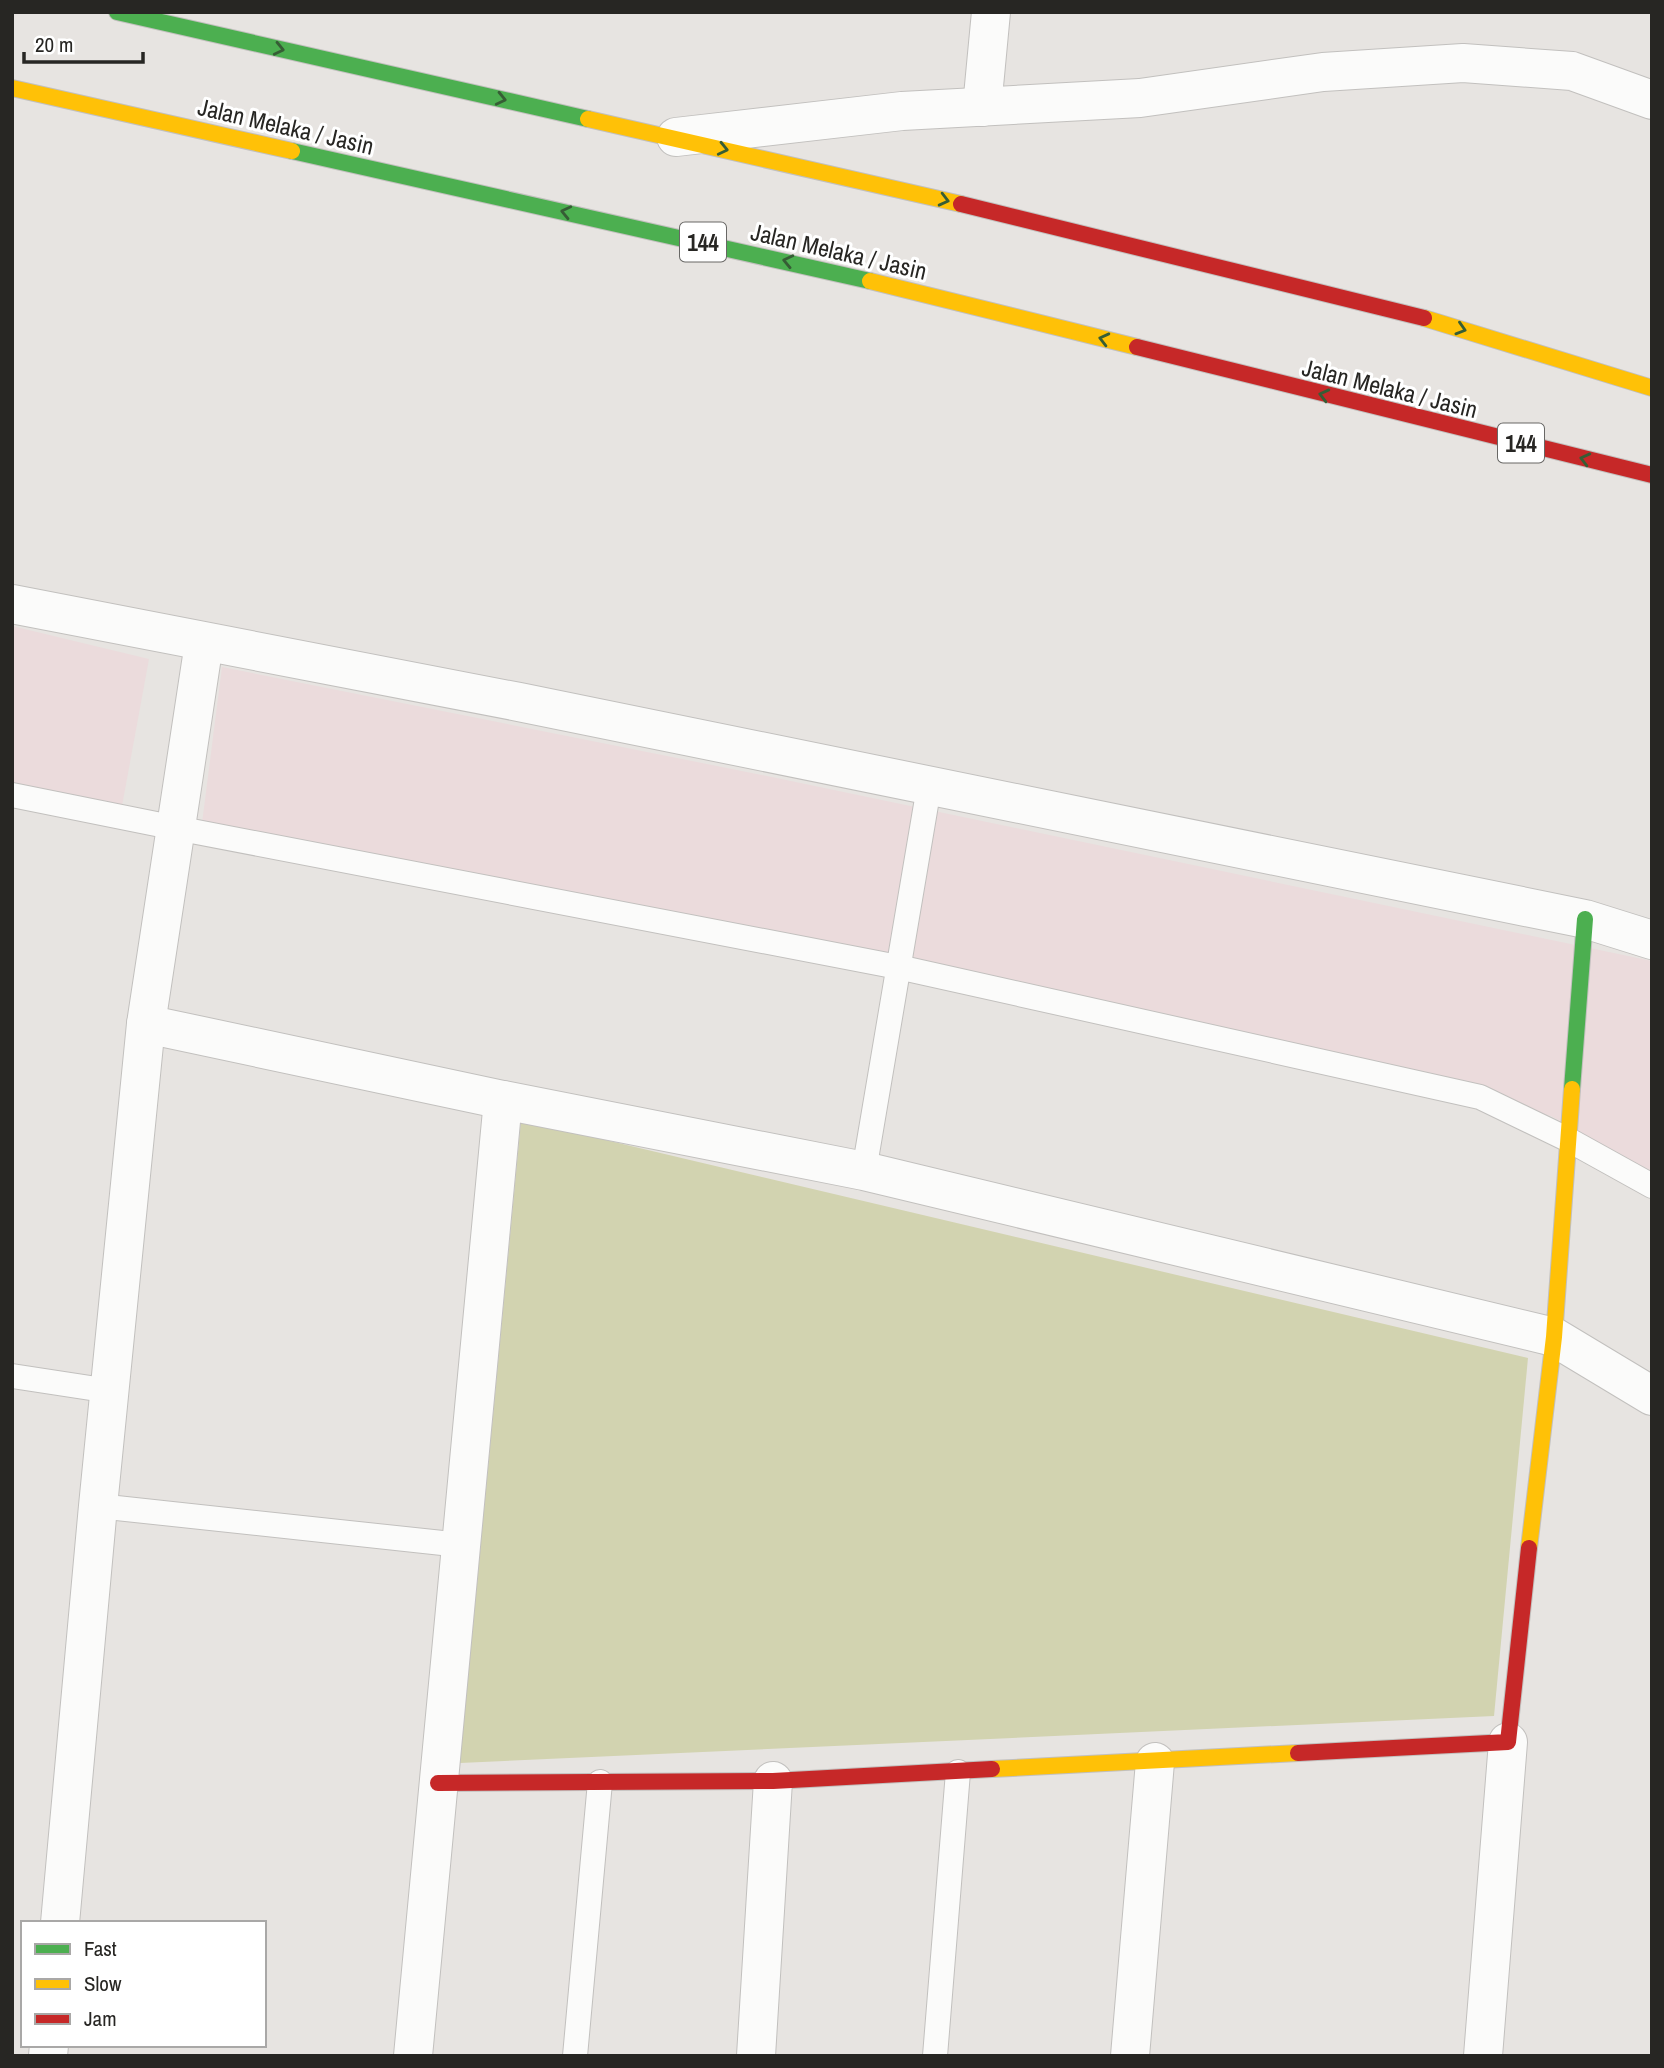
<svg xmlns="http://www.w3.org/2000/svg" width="1664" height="2068" viewBox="0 0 1664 2068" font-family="'Archivo Narrow',sans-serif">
<rect width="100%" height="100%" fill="#e7e4e1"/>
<g fill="#ebdbdc">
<polygon points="12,626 149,659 122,806 12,790"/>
<polygon points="222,667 767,776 1652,961 1652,1172 1551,1116 201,831"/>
</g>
<polygon fill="#d2d3b0" points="521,1120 1528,1358 1494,1716 460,1763"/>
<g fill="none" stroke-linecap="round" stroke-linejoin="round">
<g stroke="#c2c0be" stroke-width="26">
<g id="lane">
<polyline points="12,795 176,828 898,967 1480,1097 1569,1140 1652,1186"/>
<polyline points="864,1171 929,787"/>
<polyline points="12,1376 110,1391"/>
<polyline points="98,1506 461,1545"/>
<polyline points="575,2056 600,1782"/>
<polyline points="935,2056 958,1772"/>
</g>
</g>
<g stroke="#c2c0be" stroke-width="40">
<g id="street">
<polyline points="982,107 991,12"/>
<polyline points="676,137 902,111 1140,98 1323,72 1463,63 1572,71 1652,100"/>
<polyline points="12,604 519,702 1585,919 1652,940"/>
<polyline points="146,1024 503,1100 864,1171 1554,1337 1652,1396"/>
<polyline points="60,1923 98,1506 146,1024 204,643"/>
<polyline points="48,2056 49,2045"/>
<polyline points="413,2056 503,1100"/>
<polyline points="756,2056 773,1781"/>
<polyline points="1130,2056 1155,1762"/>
<polyline points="1483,2056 1508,1742"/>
</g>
</g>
<g stroke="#c2c0be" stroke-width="18">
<g id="fast">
<polyline points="117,12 588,119"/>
<polyline points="292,151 870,281"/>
<polyline points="1572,1089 1585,919"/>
</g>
</g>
<g stroke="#c2c0be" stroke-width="18">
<g id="slow">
<polyline points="12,88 292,151"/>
<polyline points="588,119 961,204"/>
<polyline points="870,281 1137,347"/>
<polyline points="1424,318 1652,388"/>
<polyline points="1529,1548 1554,1337 1572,1089"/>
<polyline points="992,1769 1298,1753"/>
</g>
</g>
<g stroke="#c2c0be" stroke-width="18">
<g id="jam">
<polyline points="961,204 1424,318"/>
<polyline points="1137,347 1652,475"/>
<polyline points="1298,1753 1508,1742 1529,1548"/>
<polyline points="438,1783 773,1781 992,1769"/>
</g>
</g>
<use href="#lane" stroke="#fbfbfa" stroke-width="24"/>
<use href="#street" stroke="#fbfbfa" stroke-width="38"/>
<use href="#fast" stroke="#4caf50" stroke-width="16"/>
<use href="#slow" stroke="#ffc107" stroke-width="16"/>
<use href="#jam" stroke="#c62828" stroke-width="16"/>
</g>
<defs><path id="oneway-chevron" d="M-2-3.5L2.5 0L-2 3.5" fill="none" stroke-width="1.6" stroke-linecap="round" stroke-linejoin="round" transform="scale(1.75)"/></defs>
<g stroke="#365d35">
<use href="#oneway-chevron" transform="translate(279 49) rotate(13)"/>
<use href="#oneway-chevron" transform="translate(501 99) rotate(13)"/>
<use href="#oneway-chevron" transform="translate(723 149) rotate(13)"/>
<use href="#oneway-chevron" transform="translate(944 200) rotate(14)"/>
<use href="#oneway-chevron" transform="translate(566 212) rotate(-167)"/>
<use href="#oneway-chevron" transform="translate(788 261) rotate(-167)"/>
<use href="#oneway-chevron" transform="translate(1461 329) rotate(17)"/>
<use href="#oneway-chevron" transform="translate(1104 339) rotate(-166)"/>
<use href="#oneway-chevron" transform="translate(1324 395) rotate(-166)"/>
<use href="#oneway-chevron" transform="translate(1585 459) rotate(-166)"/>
</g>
<g text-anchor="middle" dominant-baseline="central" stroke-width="6" stroke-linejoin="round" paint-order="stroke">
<g fill="#fff" stroke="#686765" stroke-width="2">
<rect x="680" y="222.5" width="46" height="39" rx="5"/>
<rect x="1498" y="423.5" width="46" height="39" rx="5"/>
</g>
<g font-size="23" font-weight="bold" fill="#272623">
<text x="703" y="242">144</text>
<text x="1521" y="443">144</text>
</g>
<g font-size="24" fill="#272623" stroke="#fff">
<text transform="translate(286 126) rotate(13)">Jalan Melaka / Jasin</text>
<text transform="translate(839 251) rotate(13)">Jalan Melaka / Jasin</text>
<text transform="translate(1390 388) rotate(14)">Jalan Melaka / Jasin</text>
</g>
</g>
<rect width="1664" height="2068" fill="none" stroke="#272623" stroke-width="28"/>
<rect x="21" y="1921" width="245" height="126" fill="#ffffff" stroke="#a9a8a7" stroke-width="2"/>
<rect x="35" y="1944" width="35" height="10" fill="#4caf50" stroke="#a9a8a7" stroke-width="2"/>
<text x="84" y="1956" font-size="21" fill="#272623">Fast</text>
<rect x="35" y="1979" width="35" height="10" fill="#ffc107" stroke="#a9a8a7" stroke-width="2"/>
<text x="84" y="1991" font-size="21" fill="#272623">Slow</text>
<rect x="35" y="2014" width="35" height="10" fill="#c62828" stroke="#a9a8a7" stroke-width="2"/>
<text x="84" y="2026" font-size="21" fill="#272623">Jam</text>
<path d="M24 52v10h119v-10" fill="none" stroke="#272623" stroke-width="3.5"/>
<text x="35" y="52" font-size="21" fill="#272623" stroke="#ffffff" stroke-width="5" paint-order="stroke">20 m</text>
</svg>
